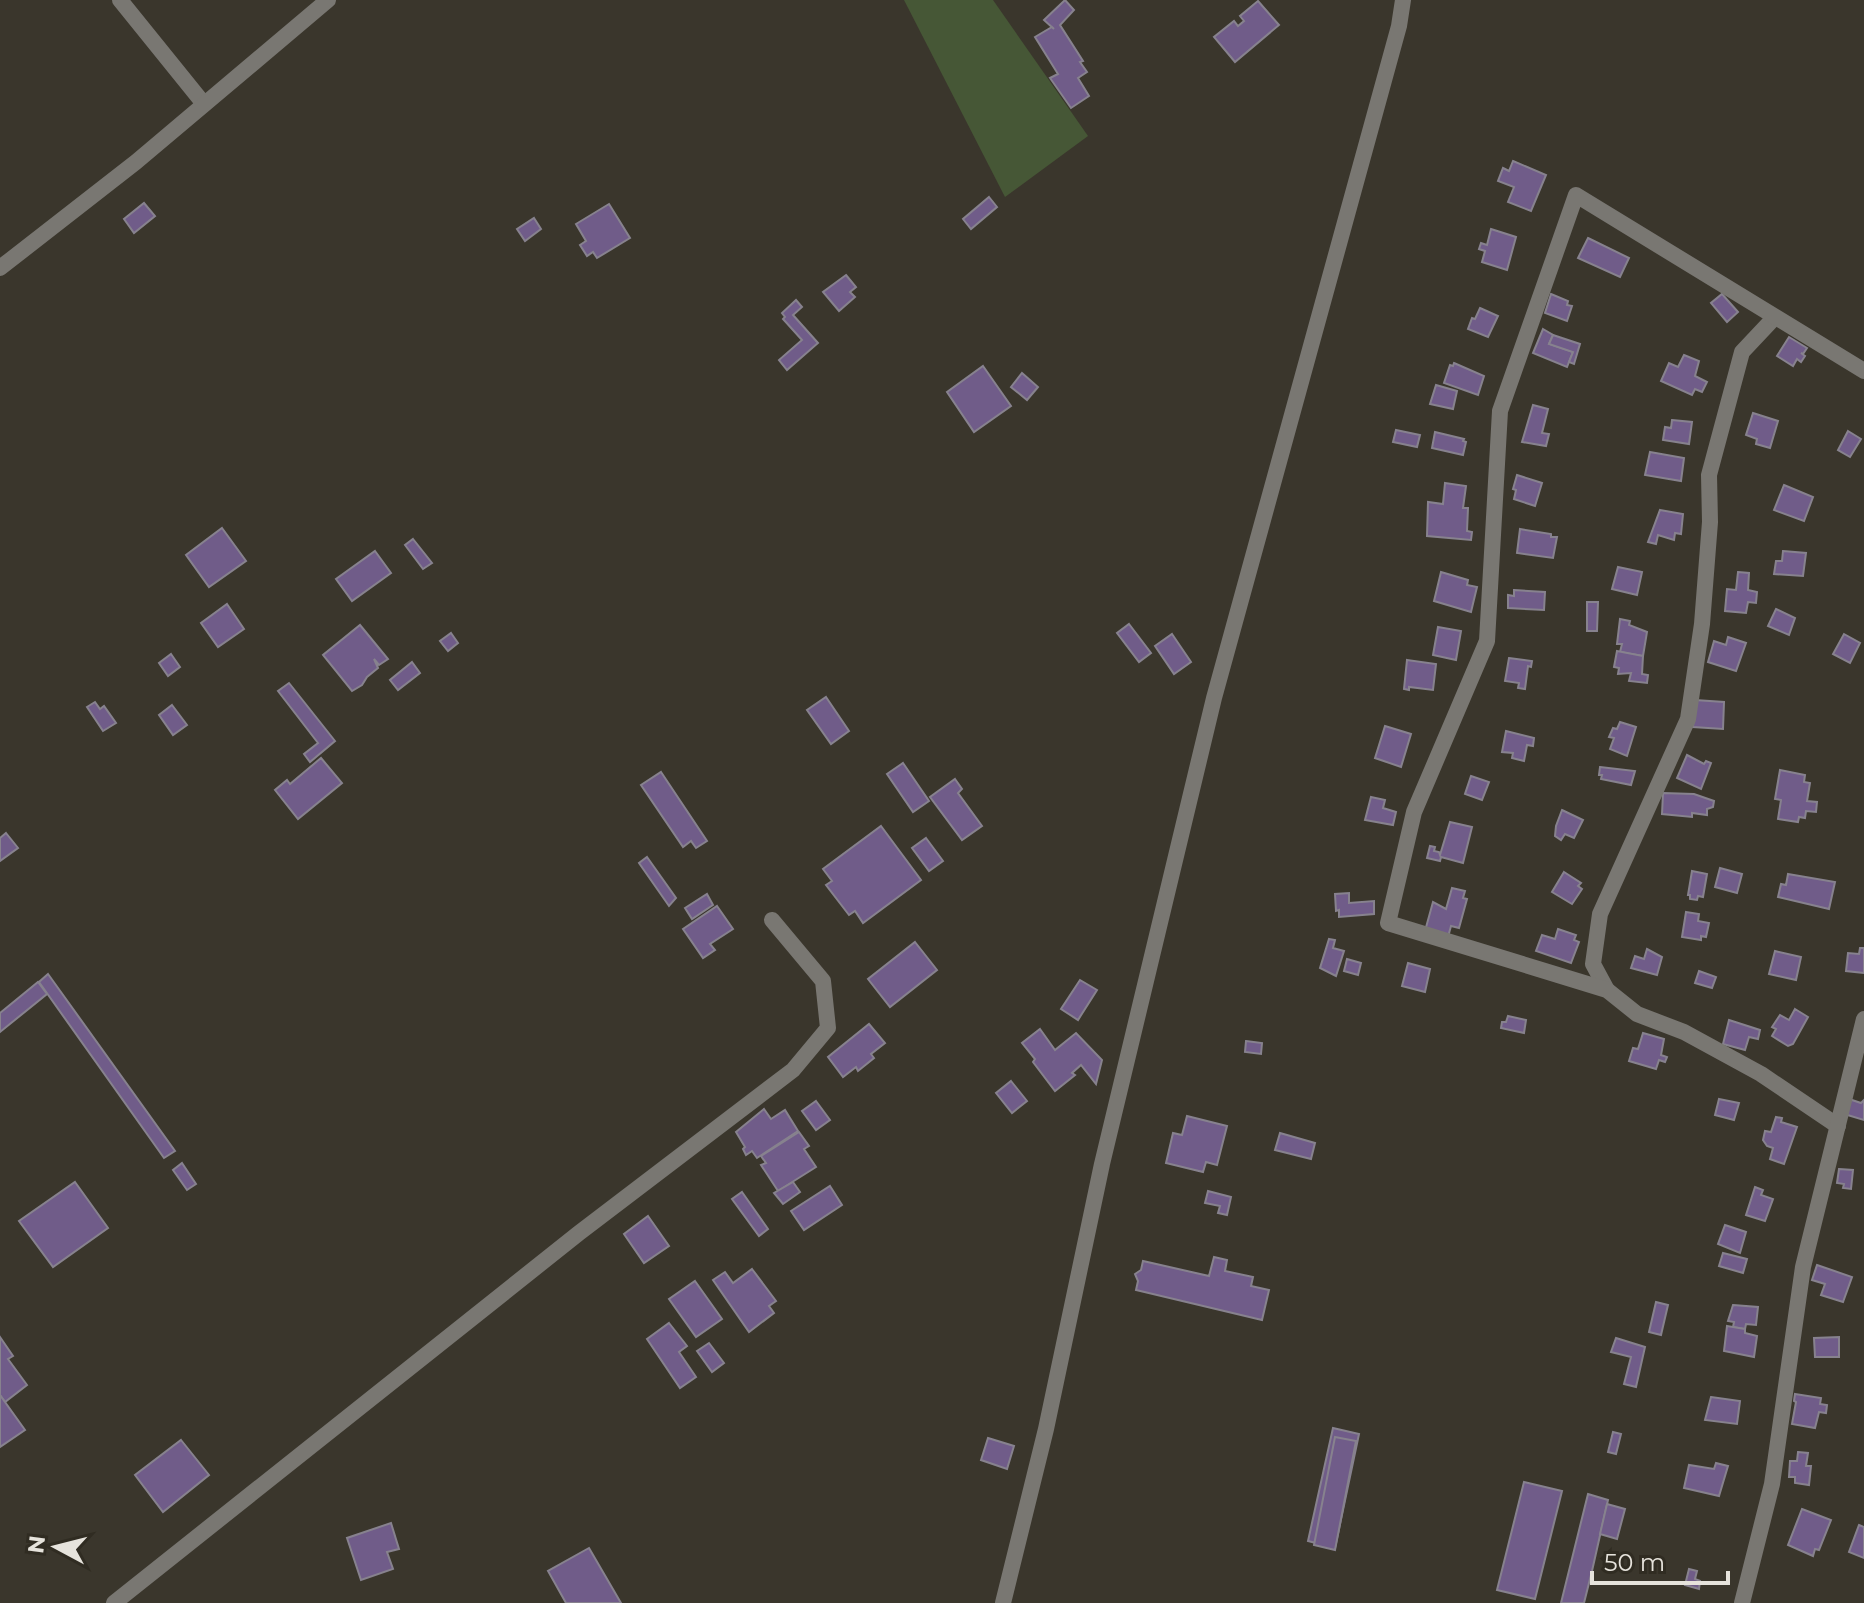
<svg xmlns="http://www.w3.org/2000/svg" width="1864" height="1603" viewBox="0 0 1864 1603" font-family="Montserrat,sans-serif">
<rect width="100%" height="100%" fill="#3a362c"/>
<polygon fill="#465736" points="904,0 993,0 1088,136 1005,197"/>
<g fill="#705c89" stroke="#87828e" stroke-width="2">
<polygon points="1065,0 1074,10 1060,25 1083,61 1080,62 1087,72 1078,78 1089,96 1071,108 1050,78 1058,74 1035,37 1052,27 1054,29 1044,20"/>
<polygon points="1258,1 1279,25 1235,62 1214,37 1234,21 1238,26 1244,21 1240,16"/>
<polygon points="1513,161 1546,175 1531,211 1508,202 1514,187 1498,181 1503,168 1509,171"/>
<polygon points="989,197 997,207 971,229 963,219"/>
<polygon points="144,203 155,216 134,233 124,219"/>
<polygon points="609,204 630,238 597,258 593,252 587,256 580,245 586,241 576,224"/>
<polygon points="534,218 541,229 525,241 517,229"/>
<polygon points="1491,229 1516,237 1507,270 1482,262 1485,251 1479,249 1481,243 1487,245"/>
<polygon points="1588,238 1629,258 1620,277 1578,258"/>
<polygon points="846,275 856,287 850,292 855,297 839,311 823,292"/>
<polygon points="1551,294 1568,301 1567,305 1572,306 1567,321 1545,313"/>
<polygon points="1722,294 1738,312 1727,322 1711,303"/>
<polygon points="796,300 802,307 793,315 818,343 787,370 779,360 802,340 783,319 785,317 782,313"/>
<polygon points="1480,308 1498,316 1488,337 1468,329 1472,318 1475,319"/>
<polygon points="1543,329 1553,335 1549,344 1573,352 1567,367 1533,353"/>
<polygon points="1553,335 1580,344 1574,364 1569,362 1573,352 1549,344"/>
<polygon points="1789,337 1807,348 1803,354 1801,353 1805,356 1801,362 1797,359 1793,366 1777,356"/>
<polygon points="1684,355 1699,361 1695,376 1707,382 1702,392 1695,389 1692,395 1661,381 1669,363 1678,367"/>
<polygon points="1454,363 1484,376 1478,395 1444,383 1450,365 1453,366"/>
<polygon points="983,366 1011,406 974,432 947,392"/>
<polygon points="1022,373 1038,387 1027,400 1011,387"/>
<polygon points="1436,385 1457,391 1453,409 1430,404"/>
<polygon points="1533,405 1548,409 1542,433 1549,434 1546,446 1522,442"/>
<polygon points="1753,413 1778,421 1770,448 1756,444 1757,439 1746,435"/>
<polygon points="1672,420 1692,422 1689,444 1663,440 1665,427 1671,428"/>
<polygon points="1396,430 1420,435 1417,447 1393,442"/>
<polygon points="1848,431 1861,439 1850,457 1838,450"/>
<polygon points="1435,432 1464,439 1463,441 1466,442 1463,455 1432,448"/>
<polygon points="1650,452 1684,458 1681,481 1645,475"/>
<polygon points="1517,475 1542,483 1535,506 1514,499 1516,490 1513,489"/>
<polygon points="1445,483 1466,486 1463,508 1468,508 1467,531 1472,532 1471,540 1427,536 1428,502 1443,504"/>
<polygon points="1784,485 1813,497 1804,521 1774,510"/>
<polygon points="1660,510 1683,514 1681,534 1675,533 1674,540 1658,535 1656,544 1648,542"/>
<polygon points="222,528 246,561 209,587 186,555"/>
<polygon points="1520,529 1551,534 1551,537 1557,537 1553,558 1517,553"/>
<polygon points="413,539 432,563 423,569 405,545"/>
<polygon points="375,551 391,573 352,601 336,579"/>
<polygon points="1783,551 1806,553 1803,576 1774,574 1776,561 1782,561"/>
<polygon points="1618,567 1642,572 1637,595 1612,589"/>
<polygon points="1441,572 1468,580 1467,585 1477,587 1471,612 1434,601"/>
<polygon points="1738,572 1749,573 1748,590 1757,592 1756,603 1748,602 1746,613 1725,611 1727,589 1736,590"/>
<polygon points="1514,590 1545,592 1544,610 1508,608 1508,595 1514,596"/>
<polygon points="1587,602 1598,602 1597,631 1587,631"/>
<polygon points="227,604 244,629 218,647 201,623"/>
<polygon points="1776,609 1795,618 1789,635 1768,626"/>
<polygon points="1620,619 1630,621 1629,625 1647,632 1643,656 1620,652 1622,644 1617,644"/>
<polygon points="1129,624 1151,653 1139,662 1117,633"/>
<polygon points="360,625 388,659 379,665 374,659 378,668 367,677 362,685 352,691 323,655"/>
<polygon points="1438,627 1461,631 1456,660 1433,655"/>
<polygon points="451,633 458,643 448,651 440,641"/>
<polygon points="1172,634 1191,662 1174,674 1155,646"/>
<polygon points="1844,634 1860,643 1850,663 1833,654"/>
<polygon points="1728,637 1746,643 1736,671 1708,662 1714,641 1726,645"/>
<polygon points="1617,651 1643,656 1642,674 1648,675 1647,683 1629,681 1631,673 1618,674 1619,668 1614,667"/>
<polygon points="171,654 180,667 168,676 159,663"/>
<polygon points="1509,658 1532,661 1531,667 1528,666 1525,689 1518,688 1519,683 1505,681"/>
<polygon points="1407,660 1436,664 1433,690 1409,687 1409,690 1404,689"/>
<polygon points="412,662 420,673 398,690 390,680"/>
<polygon points="289,683 335,741 310,762 304,754 318,743 278,691"/>
<polygon points="826,697 849,731 831,744 807,710"/>
<polygon points="1695,700 1724,702 1723,729 1693,727"/>
<polygon points="95,702 100,709 104,706 116,723 103,731 87,707"/>
<polygon points="172,705 187,725 173,735 159,715"/>
<polygon points="1620,722 1636,727 1627,756 1610,749 1614,738 1609,737 1613,728 1617,729"/>
<polygon points="1385,726 1411,734 1401,767 1375,758"/>
<polygon points="1506,731 1534,738 1533,746 1527,745 1524,761 1512,758 1513,753 1502,752"/>
<polygon points="1687,755 1704,764 1706,761 1711,763 1701,789 1677,778"/>
<polygon points="321,758 342,783 298,819 275,790 287,780 290,784"/>
<polygon points="903,763 929,801 913,812 887,774"/>
<polygon points="1600,767 1635,771 1631,785 1601,779 1602,775 1599,775"/>
<polygon points="1780,770 1805,775 1804,782 1810,783 1807,801 1817,802 1816,812 1806,811 1805,818 1799,817 1798,822 1778,819 1781,800 1775,799"/>
<polygon points="661,772 707,841 696,848 691,841 683,847 641,785"/>
<polygon points="1471,776 1489,782 1482,800 1465,794"/>
<polygon points="955,779 962,789 958,793 982,826 962,840 930,797"/>
<polygon points="1663,793 1694,794 1714,801 1713,807 1707,809 1707,815 1692,813 1692,817 1662,814"/>
<polygon points="1371,797 1385,800 1383,808 1396,812 1393,825 1365,820"/>
<polygon points="1562,810 1583,820 1574,838 1565,834 1561,840 1555,836 1556,826"/>
<polygon points="1450,822 1472,827 1463,863 1441,857 1440,861 1427,858 1430,846 1435,847 1434,851 1439,852 1440,855"/>
<polygon points="881,826 921,880 863,923 855,911 849,915 826,885 832,881 823,869"/>
<polygon points="6,833 18,848 0,861 0,838"/>
<polygon points="926,838 943,861 929,871 912,848"/>
<polygon points="647,857 676,898 669,906 639,863"/>
<polygon points="1720,868 1742,874 1737,893 1715,887"/>
<polygon points="1692,871 1707,874 1703,897 1698,896 1697,900 1690,899 1690,895 1688,895"/>
<polygon points="1564,872 1581,883 1578,886 1582,889 1572,904 1552,892"/>
<polygon points="1788,874 1835,882 1829,909 1778,897 1781,884 1786,885"/>
<polygon points="1452,888 1465,891 1463,898 1467,899 1459,928 1451,926 1448,937 1425,931 1433,902 1446,909"/>
<polygon points="1349,893 1349,903 1374,901 1374,914 1339,917 1339,910 1336,911 1335,894"/>
<polygon points="707,894 713,905 692,919 685,908"/>
<polygon points="717,906 733,929 710,944 715,950 703,958 683,929"/>
<polygon points="1686,912 1699,914 1698,921 1709,923 1706,937 1701,936 1701,940 1682,937"/>
<polygon points="1558,929 1576,935 1574,940 1579,942 1571,963 1536,951 1542,935 1555,939"/>
<polygon points="1329,939 1335,940 1333,948 1344,951 1336,976 1320,968"/>
<polygon points="915,942 937,970 890,1007 868,979"/>
<polygon points="1860,948 1864,948 1864,973 1846,971 1848,953 1859,954"/>
<polygon points="1647,949 1662,957 1657,975 1631,968 1635,956 1644,959"/>
<polygon points="1775,951 1801,957 1796,980 1769,974"/>
<polygon points="1347,959 1361,963 1358,975 1344,971"/>
<polygon points="1408,963 1430,969 1425,992 1402,986"/>
<polygon points="1699,971 1716,977 1712,988 1695,983"/>
<polygon points="48,974 175,1151 164,1158 39,982"/>
<polygon points="1080,980 1097,990 1078,1020 1061,1009"/>
<polygon points="38,982 47,994 0,1032 0,1013"/>
<polygon points="1795,1009 1808,1017 1793,1044 1788,1046 1772,1036 1776,1029 1772,1027 1780,1015 1789,1020"/>
<polygon points="1508,1016 1526,1020 1524,1033 1501,1028 1502,1022 1506,1022"/>
<polygon points="1729,1020 1760,1030 1758,1039 1749,1037 1745,1050 1723,1044"/>
<polygon points="869,1024 885,1043 871,1054 874,1058 858,1071 856,1067 843,1077 828,1057"/>
<polygon points="1040,1029 1055,1050 1076,1033 1102,1060 1096,1084 1081,1065 1072,1073 1075,1075 1055,1091 1033,1062 1035,1059 1022,1043"/>
<polygon points="1643,1033 1664,1039 1661,1055 1667,1057 1665,1062 1659,1060 1656,1069 1629,1061 1633,1048 1638,1049"/>
<polygon points="1246,1041 1262,1043 1261,1054 1245,1052"/>
<polygon points="1011,1081 1027,1101 1012,1113 996,1093"/>
<polygon points="1846,1098 1861,1103 1864,1100 1864,1120 1841,1113"/>
<polygon points="1719,1099 1739,1103 1734,1120 1715,1115"/>
<polygon points="816,1101 830,1120 816,1130 802,1111"/>
<polygon points="764,1109 771,1119 785,1110 798,1131 757,1158 752,1151 746,1155 743,1149 745,1147 736,1132"/>
<polygon points="1187,1116 1227,1126 1217,1165 1206,1162 1203,1172 1166,1163 1173,1133 1182,1135"/>
<polygon points="1776,1117 1782,1118 1781,1122 1797,1127 1784,1164 1770,1159 1773,1148 1767,1146 1763,1140 1765,1131 1771,1132"/>
<polygon points="799,1132 809,1146 804,1149 816,1167 778,1191 761,1165 766,1163 761,1156"/>
<polygon points="1280,1133 1315,1143 1311,1159 1275,1150"/>
<polygon points="182,1163 196,1184 187,1190 173,1170"/>
<polygon points="1839,1169 1853,1170 1851,1189 1843,1188 1844,1184 1837,1183"/>
<polygon points="75,1182 108,1228 53,1267 19,1221"/>
<polygon points="793,1182 800,1192 783,1204 774,1193"/>
<polygon points="830,1186 842,1205 804,1230 791,1211"/>
<polygon points="1755,1187 1763,1190 1761,1195 1773,1199 1765,1221 1746,1215"/>
<polygon points="1208,1191 1231,1197 1227,1215 1218,1213 1220,1206 1205,1203"/>
<polygon points="742,1192 768,1229 759,1236 732,1199"/>
<polygon points="648,1216 669,1246 644,1263 624,1234"/>
<polygon points="1725,1225 1746,1232 1740,1253 1718,1244"/>
<polygon points="1723,1253 1747,1259 1743,1273 1719,1266"/>
<polygon points="1214,1257 1227,1260 1225,1271 1253,1277 1251,1286 1269,1290 1262,1320 1136,1290 1138,1281 1135,1274 1141,1270 1143,1261 1209,1276"/>
<polygon points="1817,1265 1852,1277 1843,1302 1821,1295 1825,1284 1812,1280"/>
<polygon points="752,1269 776,1301 769,1306 774,1313 749,1332 713,1280 725,1272 733,1283"/>
<polygon points="695,1281 722,1319 696,1337 669,1299"/>
<polygon points="1656,1302 1668,1305 1661,1335 1649,1332"/>
<polygon points="1733,1305 1758,1307 1756,1325 1746,1324 1745,1329 1733,1327 1734,1322 1728,1321"/>
<polygon points="669,1323 687,1346 679,1352 696,1377 680,1388 647,1339"/>
<polygon points="1727,1326 1745,1329 1745,1333 1757,1336 1754,1357 1724,1351"/>
<polygon points="0,1337 13,1356 8,1359 27,1385 5,1402 0,1395"/>
<polygon points="1839,1337 1839,1357 1815,1357 1814,1338"/>
<polygon points="1616,1338 1645,1347 1636,1387 1624,1384 1631,1357 1611,1352"/>
<polygon points="709,1343 724,1363 712,1372 697,1351"/>
<polygon points="1795,1394 1821,1398 1820,1404 1827,1405 1826,1413 1819,1412 1815,1428 1792,1424 1796,1402 1794,1401"/>
<polygon points="0,1395 25,1430 0,1447"/>
<polygon points="1711,1397 1740,1401 1737,1424 1705,1420"/>
<polygon points="1333,1428 1359,1434 1335,1548 1308,1541"/>
<polygon points="1613,1432 1621,1434 1616,1454 1608,1452"/>
<polygon points="1335,1437 1356,1441 1335,1550 1314,1545"/>
<polygon points="988,1438 1014,1446 1007,1469 981,1460"/>
<polygon points="181,1440 209,1475 163,1512 135,1475"/>
<polygon points="1798,1452 1808,1453 1806,1466 1811,1466 1809,1485 1795,1483 1795,1477 1789,1477 1790,1461 1797,1461"/>
<polygon points="1716,1463 1728,1466 1719,1496 1684,1488 1689,1465 1714,1469"/>
<polygon points="1524,1482 1562,1491 1535,1599 1497,1590"/>
<polygon points="1588,1494 1608,1500 1592,1571 1584,1603 1561,1603"/>
<polygon points="1607,1504 1625,1509 1617,1539 1600,1534"/>
<polygon points="1802,1509 1831,1520 1819,1550 1815,1549 1813,1556 1788,1545"/>
<polygon points="391,1523 399,1549 387,1552 393,1569 361,1580 347,1538"/>
<polygon points="1859,1525 1864,1527 1864,1558 1849,1552"/>
<polygon points="589,1548 621,1603 566,1603 548,1571"/>
<polygon points="1689,1569 1697,1571 1695,1579 1700,1581 1699,1589 1685,1585"/>
</g>
<g fill="none" stroke-linecap="round" stroke-linejoin="round">
<g stroke="#797772" stroke-width="16">
<polyline points="120,0 204,104"/>
<polyline points="1607,990 1593,964 1600,914 1688,719 1702,624 1710,522 1709,475 1742,352 1774,318"/>
<polyline points="1838,1126 1761,1074 1684,1032 1637,1014 1607,990 1388,923 1414,812 1487,641 1500,411 1576,195 1864,371"/>
<polyline points="114,1603 579,1233 793,1070 828,1028 823,981 772,920"/>
<polyline points="1003,1603 1046,1429 1102,1164 1214,698 1399,26 1403,0"/>
<polyline points="1742,1603 1772,1484 1803,1267 1864,1019"/>
</g>
<polyline stroke="#797772" stroke-width="16" points="0,268 136,162 328,0"/>
</g>
<g transform="translate(56 1547) rotate(277)" stroke="#302c22" stroke-width="6" paint-order="stroke">
<path d="M0-6L14 30L0 20L-14 30Z" fill="#e6e3dc"/>
<text y="-12" font-size="22" font-weight="bold" text-anchor="middle" fill="#e6e3dc">N</text>
</g>
<path d="M1592 1571v12h136v-12" fill="none" stroke="#e6e3dc" stroke-width="4"/>
<text x="1604" y="1571" font-size="24" fill="#e6e3dc" stroke="#302c22" stroke-width="6" paint-order="stroke">50 m</text>
</svg>
